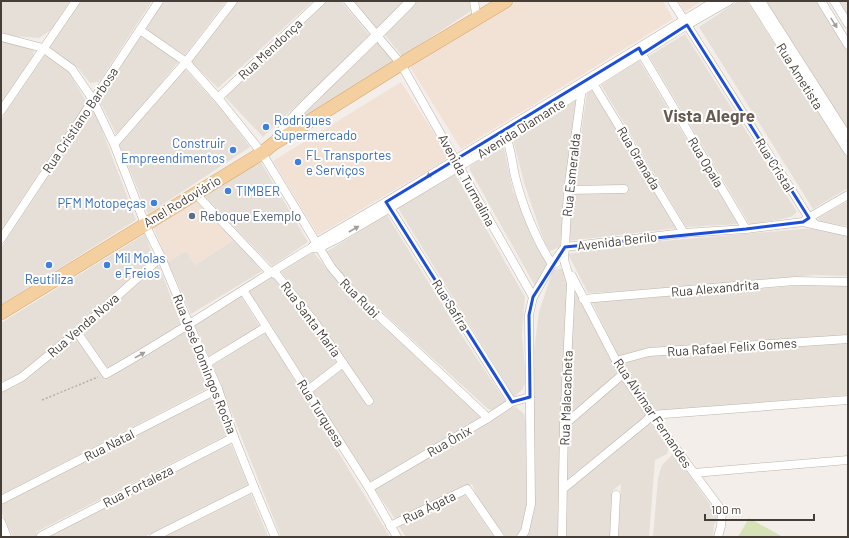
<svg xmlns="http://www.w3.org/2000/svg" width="849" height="538" viewBox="0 0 849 538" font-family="Barlow,sans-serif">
<rect width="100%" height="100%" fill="#f3eee9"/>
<g fill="#e6dfd7">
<polygon points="1,1 70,1 51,30 39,38 11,36 1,33"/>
<polygon points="81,1 152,1 99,82 90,83 78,68 49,48"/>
<polygon points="164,1 226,1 185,55 145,29"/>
<polygon points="238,1 313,1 218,88 190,61"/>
<polygon points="325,1 341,1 370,36 263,137 225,97"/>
<polygon points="352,1 405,1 377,29"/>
<polygon points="417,1 470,1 471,11 402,56 384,34"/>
<polygon points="738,1 747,1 848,158 848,188 813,209 699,27"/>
<polygon points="764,1 816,1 848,52 848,130 792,41"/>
<polygon points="839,1 848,1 848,15"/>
<polygon points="685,34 797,212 791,217 750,225 649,56"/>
<polygon points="140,36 179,61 131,120 116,134 98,98"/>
<polygon points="1,41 34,50 33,57 1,107"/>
<polygon points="377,41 393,62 305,116 302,112"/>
<polygon points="45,55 69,72 87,103 46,162 1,230 1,119"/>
<polygon points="639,60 679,127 738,224 686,227 601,85"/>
<polygon points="185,69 223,111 250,147 148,214 119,144"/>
<polygon points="592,90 678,228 567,241 571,193 573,188 587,93"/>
<polygon points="579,98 569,150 560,247 550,251 545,244 525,186 513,139"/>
<polygon points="94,109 136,220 1,305 1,248 74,136"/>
<polygon points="503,144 513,191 548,267 535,286 470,170 470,166"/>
<polygon points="259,159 308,242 272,266 201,193"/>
<polygon points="455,174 525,297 522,335 526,379 523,389 514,397 398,208"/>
<polygon points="848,201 848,226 823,223 820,221 818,218"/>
<polygon points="387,215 456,327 506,402 491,410 488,409 343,276 326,252"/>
<polygon points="802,229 812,229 848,235 848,276 815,275 643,290 588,293 568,254 616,245"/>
<polygon points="145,234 154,259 86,319 15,377 1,382 1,323"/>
<polygon points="235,239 262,271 191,314 168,262 186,251 195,265"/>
<polygon points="313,252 348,294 482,416 370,482 311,390 343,367 369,404 374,401 317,318 281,272"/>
<polygon points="158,263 181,324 136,353 108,369 82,331"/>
<polygon points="565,268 568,284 563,377 558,537 525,537 529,532 534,500 533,358 539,312 553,270"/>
<polygon points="273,276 317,330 337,363 308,385 248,292"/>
<polygon points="573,284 618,374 568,417"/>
<polygon points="806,285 848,285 848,335 649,349 618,356 592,302"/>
<polygon points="241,296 260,327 209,357 194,324"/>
<polygon points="185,329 210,387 1,495 1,392 14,387 31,376 74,339 77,339 106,378"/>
<polygon points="265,332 390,537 281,537 212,363"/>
<polygon points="848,341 848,395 660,411 648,407 633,385 623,363 648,355"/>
<polygon points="621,378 631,394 648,415 566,480 566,426"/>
<polygon points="214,395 227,435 36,532 38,537 13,537 1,511 1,505"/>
<polygon points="516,407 524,414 527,427 527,489 526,516 523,528 517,537 506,537 479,502 472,484 395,519 374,488 480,428 508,408"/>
<polygon points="649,421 669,447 667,454 655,460 649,537 618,537 621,484 613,490 610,537 566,537 565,490"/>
<polygon points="231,444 248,485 144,537 46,537"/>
<polygon points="674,453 718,516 714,525 713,537 653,537 658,478 662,465"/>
<polygon points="463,492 494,537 406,537 398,525"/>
<polygon points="251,494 268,537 164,537"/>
</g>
<g fill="#f2e2d6">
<polygon points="517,1 663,1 673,19 461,149 410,67"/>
<polygon points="679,1 702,1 685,12"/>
<polygon points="401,82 448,155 445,160 318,235 273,161"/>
<polygon points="196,198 235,239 195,265 186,251 168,262 152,224"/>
</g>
<polygon fill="#d5e3b6" points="749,518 783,537 738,537"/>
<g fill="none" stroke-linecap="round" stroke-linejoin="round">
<g stroke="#bdb4ac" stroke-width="9">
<g id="minor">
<polyline points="348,1 401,64 533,297"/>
<polyline points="474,1 477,19"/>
<polyline points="672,1 809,218 815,224"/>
<polyline points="753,1 848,151"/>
<polyline points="761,1 848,137"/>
<polyline points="821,1 848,45"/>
<polyline points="834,1 848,24"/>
<polyline points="140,30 186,62 218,98 262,153 331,267 348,287 488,418"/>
<polyline points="1,37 43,48 72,69 93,100 114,144 145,224 161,257 189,324 218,389 234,437 254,487 275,537"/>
<polyline points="640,51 746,229"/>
<polyline points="591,80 684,233"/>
<polyline points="218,98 321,1"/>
<polyline points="1,111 76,1"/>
<path d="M 505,134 C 511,147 512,163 515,176 C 522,205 536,240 552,264 L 556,263"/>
<polyline points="114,144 186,62 233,1"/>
<polyline points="568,190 624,189"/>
<polyline points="195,193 270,272 277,275 314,321 369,401"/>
<polyline points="388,205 512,402"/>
<polyline points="805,220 848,195"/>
<polyline points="1,239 159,1"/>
<polyline points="314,248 319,248 337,239 390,208 507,138 687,25 729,1"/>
<polyline points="572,276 623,374 651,415 722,511 721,526 718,537"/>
<polyline points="243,290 369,488 397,537"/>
<polyline points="583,299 795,281 848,282"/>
<path d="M 77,332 L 106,374 C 176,335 242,289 311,248 L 316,243 L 386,202 L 715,1"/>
<polyline points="616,361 649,352 848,339"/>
<polyline points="207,363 266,327"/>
<polyline points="1,388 22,377 77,332 161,257"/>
<polyline points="307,391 343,363"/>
<polyline points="564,425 623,374"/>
<polyline points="694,473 848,460"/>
<polyline points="369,488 488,418 512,402 530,397"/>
<polyline points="563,489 646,421 651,415 848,400"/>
<polyline points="1,500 218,389"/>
<polyline points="1,522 7,537"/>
<polyline points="390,526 467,489 500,537"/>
<polyline points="42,537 41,536 234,437"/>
<polyline points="154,537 254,487"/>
<polyline points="521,537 525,531 531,504 529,315 533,297 552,264 565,247 684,233 746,229 803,222 848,232"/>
<polyline points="562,537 564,425 571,283 564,260 565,247 568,190 582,88"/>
<polyline points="614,537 616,495"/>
</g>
</g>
<g stroke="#bdb4ac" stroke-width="11">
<path id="tertiary" d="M 274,143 C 290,117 313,98 334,77 C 360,52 386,27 411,1"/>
</g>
<g stroke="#d8a971" stroke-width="14">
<polyline id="primary" points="1,313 262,153 273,144 401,64 506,1"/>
</g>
<polyline stroke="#bdae9f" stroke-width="1.5" stroke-dasharray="2 2" stroke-linecap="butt" points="42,400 98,377"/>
<use href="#minor" stroke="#fff" stroke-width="8"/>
<use href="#tertiary" stroke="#fff" stroke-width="10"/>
<use href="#primary" stroke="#f4cfa0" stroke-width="13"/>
</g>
<defs><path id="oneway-solid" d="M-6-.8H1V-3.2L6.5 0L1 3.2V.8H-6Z"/></defs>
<g fill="#a29e9c">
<use href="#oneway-solid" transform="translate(834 23) rotate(58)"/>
<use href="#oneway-solid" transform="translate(431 174) rotate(148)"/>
<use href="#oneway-solid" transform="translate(354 229) rotate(-30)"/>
<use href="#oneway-solid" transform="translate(140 355) rotate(-29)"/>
</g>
<path fill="none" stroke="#1d4ed8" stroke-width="3" stroke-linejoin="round" d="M 687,25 L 809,218 L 803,222 L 746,229 L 565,247 L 533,297 L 529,315 L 530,397 L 512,402 L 386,202 L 639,48 L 642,54 Z"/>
<g fill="#3f7fe0" stroke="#fff" stroke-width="1.5">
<circle cx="266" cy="127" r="4"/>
<circle cx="233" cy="150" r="4"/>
<circle cx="298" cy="162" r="4"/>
<circle cx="228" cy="191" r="4"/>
<circle cx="154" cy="203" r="4"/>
<circle cx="49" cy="265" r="4"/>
<circle cx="107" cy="265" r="4"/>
</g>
<circle fill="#5c6f8a" stroke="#fff" stroke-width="1.5" cx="192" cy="216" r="4"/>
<g text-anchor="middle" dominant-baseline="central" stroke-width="4" stroke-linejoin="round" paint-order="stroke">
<g font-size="13" fill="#453e38" stroke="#fff">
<text transform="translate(270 49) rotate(-43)">Rua Mendonça</text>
<text transform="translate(800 76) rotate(58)">Rua Ametista</text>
<text transform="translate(80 120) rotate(-56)">Rua Cristiano Barbosa</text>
<text transform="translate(521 128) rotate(-32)">Avenida Diamante</text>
<text transform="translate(639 158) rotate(59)">Rua Granada</text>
<text transform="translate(706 162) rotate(59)">Rua Opala</text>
<text transform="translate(775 165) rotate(58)">Rua Cristal</text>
<text transform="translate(571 175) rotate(-84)">Rua Esmeralda</text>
<text transform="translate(467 180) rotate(61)">Avenida Turmalina</text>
<text transform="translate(182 201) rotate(-31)">Anel Rodoviário</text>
<text transform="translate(617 241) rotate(-7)">Avenida Berilo</text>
<text transform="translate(715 288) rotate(-5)">Rua Alexandrita</text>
<text transform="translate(360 298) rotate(45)">Rua Rubi</text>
<text transform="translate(451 305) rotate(58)">Rua Safira</text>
<text transform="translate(311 319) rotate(53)">Rua Santa Maria</text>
<text transform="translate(83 325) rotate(-41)">Rua Venda Nova</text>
<text transform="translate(732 347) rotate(-4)">Rua Rafael Felix Gomes</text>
<text transform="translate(205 364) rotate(68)">Rua José Domingos Rocha</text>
<text transform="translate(566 398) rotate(-88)">Rua Malacacheta</text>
<text transform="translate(321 413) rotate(58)">Rua Turquesa</text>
<text transform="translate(653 413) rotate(56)">Rua Alvimar Fernandes</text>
<text transform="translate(449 441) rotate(-30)">Rua Ônix</text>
<text transform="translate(109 445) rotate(-27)">Rua Natal</text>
<text transform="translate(138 486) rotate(-27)">Rua Fortaleza</text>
<text transform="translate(429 507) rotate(-26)">Rua Ágata</text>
</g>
<g font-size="13" fill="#366cbe" stroke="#fff" text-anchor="start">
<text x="274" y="120">Rodrigues<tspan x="274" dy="15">Supermercado</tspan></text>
<text x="225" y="143" text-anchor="end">Construir<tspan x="225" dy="15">Empreendimentos</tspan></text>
<text x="306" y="155">FL Transportes<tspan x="306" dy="15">e Serviços</tspan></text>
<text x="236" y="191">TIMBER</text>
<text x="146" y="203" text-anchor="end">PFM Motopeças</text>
<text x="115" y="258">Mil Molas<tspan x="115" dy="15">e Freios</tspan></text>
<text x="49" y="279" text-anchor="middle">Reutiliza</text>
</g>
<g font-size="13" fill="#4e5e75" stroke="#fff" text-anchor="start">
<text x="200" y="216">Reboque Exemplo</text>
</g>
<g font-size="17" font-weight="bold" fill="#675a50" stroke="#fff">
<text x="709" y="115">Vista Alegre</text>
</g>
</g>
<rect width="849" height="538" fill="none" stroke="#453e38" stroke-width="4"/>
<path d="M705 514v6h109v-6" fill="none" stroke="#453e38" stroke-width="2"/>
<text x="711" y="514" font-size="12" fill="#453e38" stroke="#ffffff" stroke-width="3" paint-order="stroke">100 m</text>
</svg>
